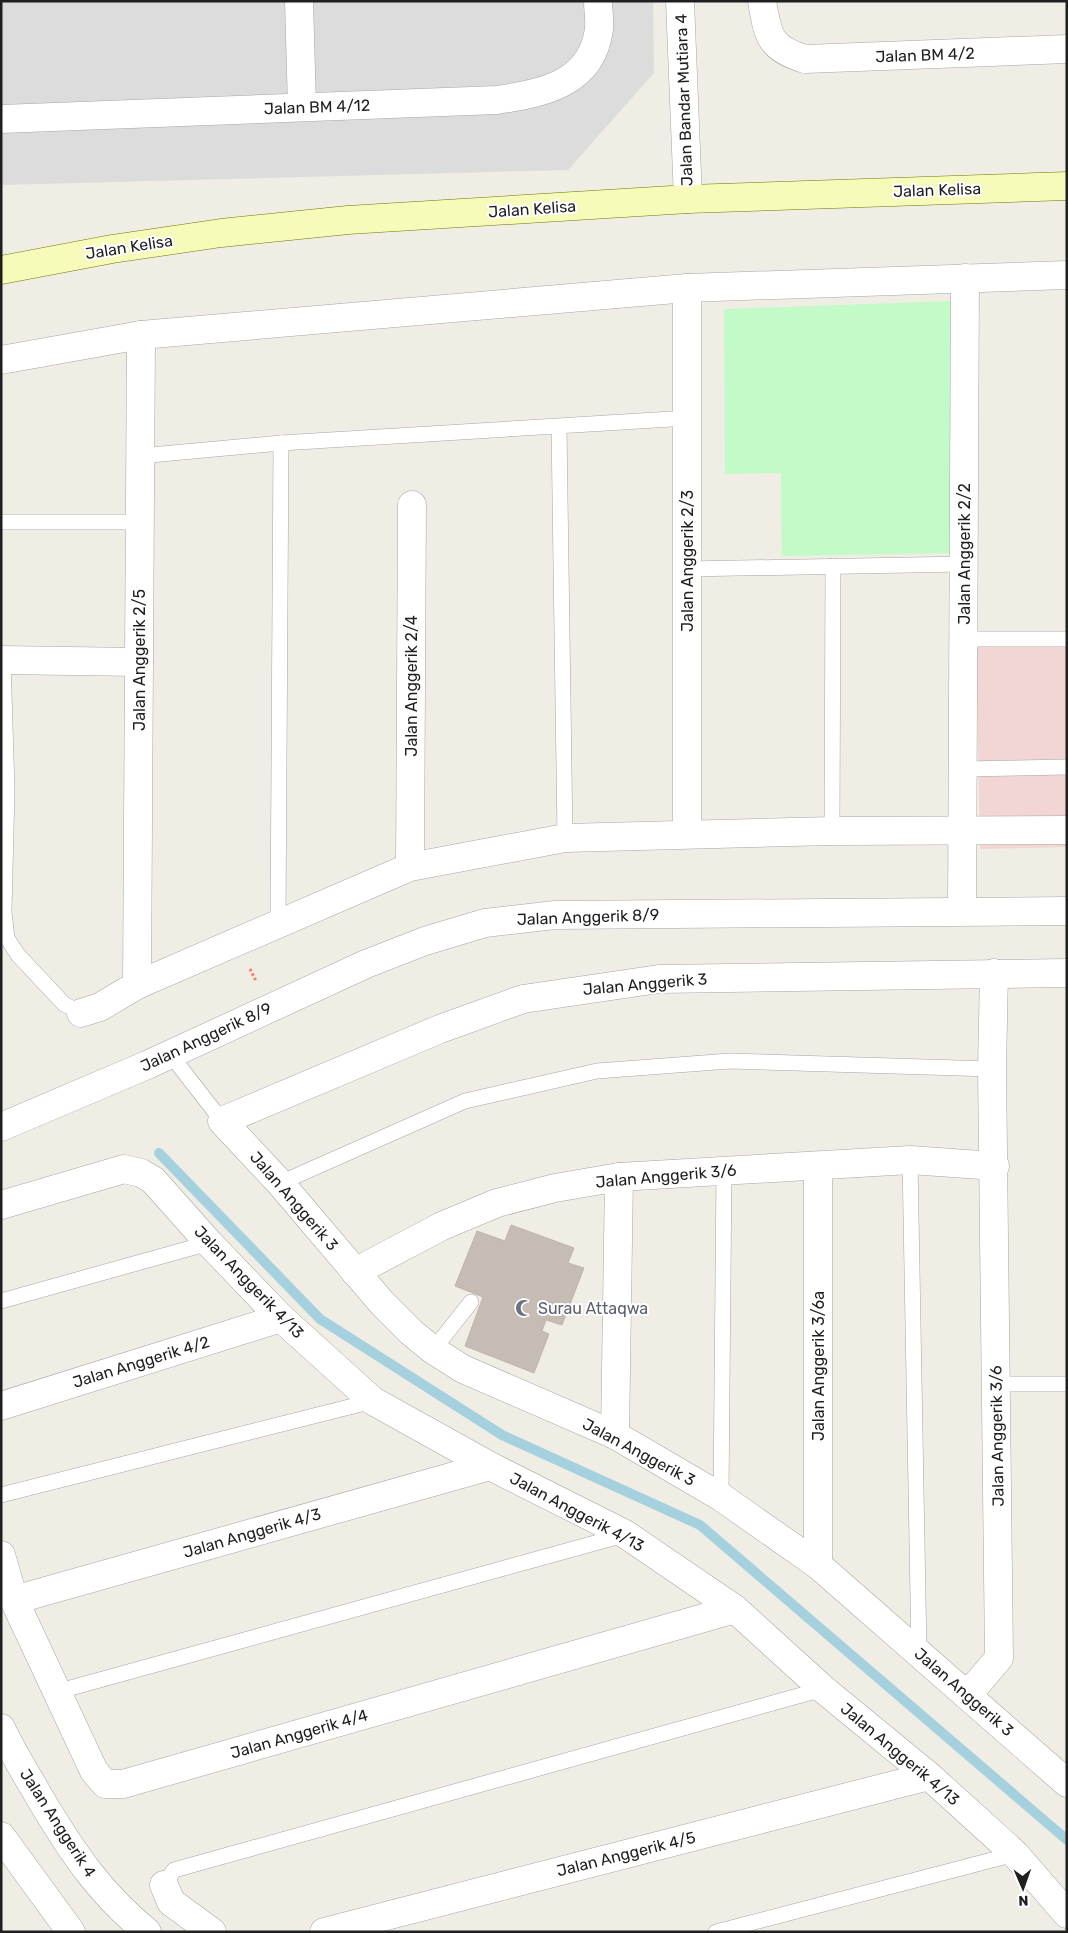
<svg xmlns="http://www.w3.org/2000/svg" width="1068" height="1933" viewBox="0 0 1068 1933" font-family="Rubik,sans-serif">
<rect width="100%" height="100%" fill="#f0ede5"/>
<polygon fill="#dddcdc" points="1,1 653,1 654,73 568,170 1,185"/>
<polygon fill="#f1d6d4" points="1067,631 1067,847 980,849 976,632"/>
<polygon fill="#c2fbc7" points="951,301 950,553 782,556 781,473 725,474 724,309"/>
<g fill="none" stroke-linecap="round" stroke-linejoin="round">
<polyline stroke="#a5d1df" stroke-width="10" points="159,1153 320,1319 502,1435 700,1525 1067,1840"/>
</g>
<polygon fill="#c5bcb4" stroke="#c2b3a7" points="511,1225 574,1248 568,1263 584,1268 562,1325 546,1320 542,1331 549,1334 534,1373 465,1346 483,1297 455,1286 477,1231 505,1241"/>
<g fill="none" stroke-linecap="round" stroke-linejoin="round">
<g stroke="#a6a6a6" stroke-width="16">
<g id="service">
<polyline points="559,427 565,838"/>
<polyline points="140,456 281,443 688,418"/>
<polyline points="1,522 140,522"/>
<polyline points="687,569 965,564"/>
<polyline points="964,639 1067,639"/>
<polyline points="3,660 7,790 4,912 7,938 18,955 64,1004 81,1013"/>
<polyline points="964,769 1067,767"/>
<polyline points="832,831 833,566"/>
<polyline points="278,923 281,443"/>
<polyline points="170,1054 222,1121"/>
<polyline points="910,1160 919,1652"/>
<polyline points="280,1183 465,1101 597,1071 730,1061 992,1069"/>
<polyline points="1,1301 209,1243"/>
<polyline points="433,1350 471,1302"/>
<polyline points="996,1384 1067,1384"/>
<polyline points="1,1495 373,1401"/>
<polyline points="721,1497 724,1170"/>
<polyline points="56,1692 624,1535"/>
<polyline points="164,1885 174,1870 823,1689"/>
<polyline points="716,1932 1015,1854"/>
</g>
</g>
<g stroke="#a6a6a6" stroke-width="29">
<g id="minor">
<polyline points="299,1 302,107"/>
<polyline points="680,1 688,199"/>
<path d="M 762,1 C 768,36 769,48 805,59 L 1067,49"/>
<path d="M 1,119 L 497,100 C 543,93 592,84 599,29 C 600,20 598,10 598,1"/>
<polyline points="1,360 141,335 687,288 1067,275"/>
<polyline points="1,660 139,662"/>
<polyline points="687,834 687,288"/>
<polyline points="410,867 412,505"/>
<polyline points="962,911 965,278"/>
<polyline points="1067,973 659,979 523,999 440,1029 222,1121 280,1183 382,1303 411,1332 433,1350 463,1369 615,1435 721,1497 818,1565 1067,1783"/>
<polyline points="137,985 141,335"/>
<polyline points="81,1013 100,1007 137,985 410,867 565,838 832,831 1067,830"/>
<polyline points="1,1127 147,1065 366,964 425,941 485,923 555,915 1067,911"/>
<polyline points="1,1205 124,1169 141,1173 153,1180 209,1243 281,1318 373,1401 490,1466 625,1534 735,1609 823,1689 929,1776 1015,1854 1067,1914"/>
<polyline points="355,1272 442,1226 497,1203 555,1188 619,1177 910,1160 995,1166"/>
<polyline points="1,1406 281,1318"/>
<polyline points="615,1435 619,1177"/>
<polyline points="1,1555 14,1600 94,1771 105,1784 123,1784 735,1609"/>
<polyline points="818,1565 818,1167"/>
<polyline points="14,1600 490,1466"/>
<polyline points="964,1693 977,1684 999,1658 992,1069 994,973"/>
<path d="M 1,1728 C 14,1755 29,1779 44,1805 C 75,1856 100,1893 147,1932"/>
<polyline points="1,1836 71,1932"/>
<polyline points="164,1885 171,1902 212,1932"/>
<polyline points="324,1932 929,1776"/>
</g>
</g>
<g stroke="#6c7a02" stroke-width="29">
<polyline id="secondary" points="1,270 112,249 221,233 348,220 688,199 1067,186"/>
</g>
<polyline stroke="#fd7a6a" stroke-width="3" stroke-dasharray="2.5 2.5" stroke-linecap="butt" points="250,969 256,981"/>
<use href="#service" stroke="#fff" stroke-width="15"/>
<use href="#minor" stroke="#fff" stroke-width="28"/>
<use href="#secondary" stroke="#f7fbb9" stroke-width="28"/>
</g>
<defs>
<g id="mosque-bare" transform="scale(1.35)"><path d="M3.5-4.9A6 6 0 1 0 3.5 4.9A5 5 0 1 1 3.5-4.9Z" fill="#6b7280" stroke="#fff" stroke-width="2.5" paint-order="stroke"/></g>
</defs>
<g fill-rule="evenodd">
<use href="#mosque-bare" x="524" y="1308"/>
</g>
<g text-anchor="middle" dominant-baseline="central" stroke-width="4" stroke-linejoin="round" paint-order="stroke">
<g font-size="16" fill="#1f1f1f" stroke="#fff">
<text transform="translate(925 55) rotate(-2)">Jalan BM 4/2</text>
<text transform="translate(684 100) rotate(-92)">Jalan Bandar Mutiara 4</text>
<text transform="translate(317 107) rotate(-2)">Jalan BM 4/12</text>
<text transform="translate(937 190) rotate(-2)">Jalan Kelisa</text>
<text transform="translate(532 209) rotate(-4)">Jalan Kelisa</text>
<text transform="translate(129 247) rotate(-9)">Jalan Kelisa</text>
<text transform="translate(964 554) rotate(-90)">Jalan Anggerik 2/2</text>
<text transform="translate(687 561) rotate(-90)">Jalan Anggerik 2/3</text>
<text transform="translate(139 660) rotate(-90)">Jalan Anggerik 2/5</text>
<text transform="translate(411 686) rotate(-90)">Jalan Anggerik 2/4</text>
<text transform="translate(588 917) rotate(-2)">Jalan Anggerik 8/9</text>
<text transform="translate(645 984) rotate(-5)">Jalan Anggerik 3</text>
<text transform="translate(206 1037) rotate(-25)">Jalan Anggerik 8/9</text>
<text transform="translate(666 1176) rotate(-5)">Jalan Anggerik 3/6</text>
<text transform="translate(294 1201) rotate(49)">Jalan Anggerik 3</text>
<text transform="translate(249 1282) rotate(46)">Jalan Anggerik 4/13</text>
<text transform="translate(141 1362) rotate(-17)">Jalan Anggerik 4/2</text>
<text transform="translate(818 1366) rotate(-90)">Jalan Anggerik 3/6a</text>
<text transform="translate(997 1436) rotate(-91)">Jalan Anggerik 3/6</text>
<text transform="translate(639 1452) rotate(28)">Jalan Anggerik 3</text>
<text transform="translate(577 1512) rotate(28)">Jalan Anggerik 4/13</text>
<text transform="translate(252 1533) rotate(-16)">Jalan Anggerik 4/3</text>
<text transform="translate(964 1692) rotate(41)">Jalan Anggerik 3</text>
<text transform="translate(299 1734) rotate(-16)">Jalan Anggerik 4/4</text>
<text transform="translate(900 1754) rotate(40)">Jalan Anggerik 4/13</text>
<text transform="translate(58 1823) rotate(57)">Jalan Anggerik 4</text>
<text transform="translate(626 1854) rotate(-14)">Jalan Anggerik 4/5</text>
</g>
<g font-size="16" fill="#5b616d" stroke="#fff" text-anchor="start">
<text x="538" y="1308">Surau Attaqwa</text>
</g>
</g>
<rect width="1068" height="1933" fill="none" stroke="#1f1f1f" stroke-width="5"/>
<g transform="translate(1023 1888) rotate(178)" stroke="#ffffff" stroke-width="4" paint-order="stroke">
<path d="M0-4L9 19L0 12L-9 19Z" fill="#1f1f1f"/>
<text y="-8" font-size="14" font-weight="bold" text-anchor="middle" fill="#1f1f1f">N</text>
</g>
</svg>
